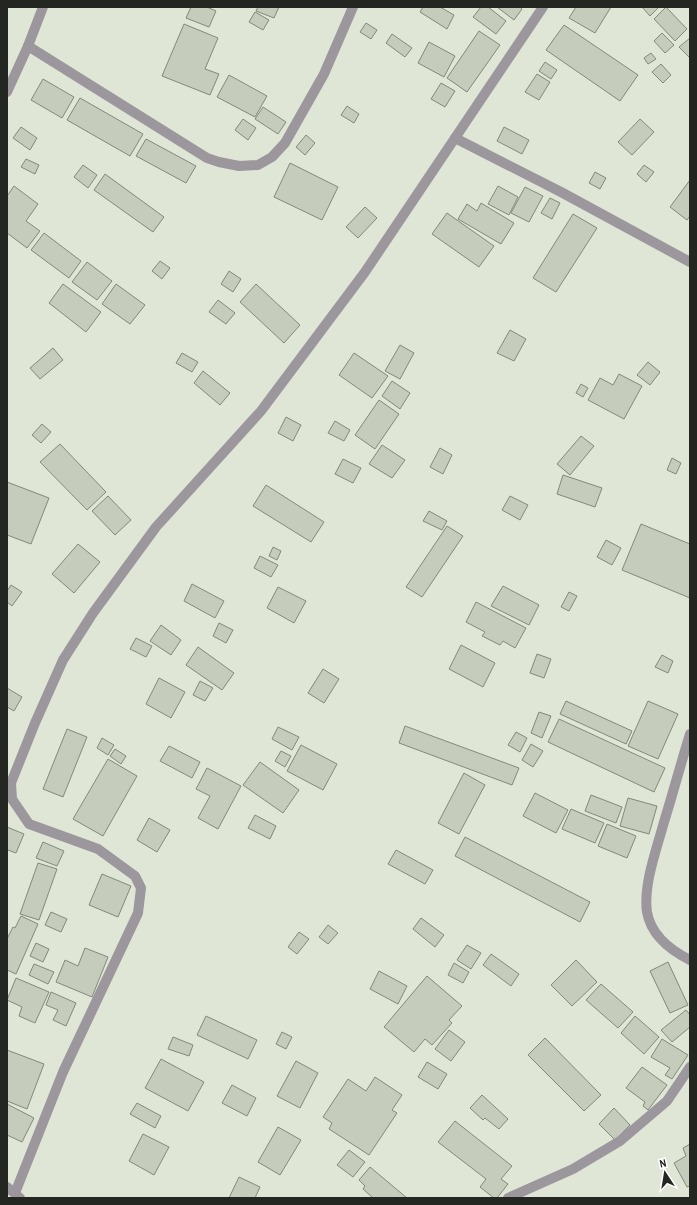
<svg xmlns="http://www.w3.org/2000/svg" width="697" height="1205" viewBox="0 0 697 1205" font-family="'Archivo Narrow',sans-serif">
<rect width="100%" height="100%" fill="#e0e6d6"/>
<g fill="#c6ccbc" stroke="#83897a">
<polygon points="191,7 207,7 216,11 209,27 186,18"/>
<polygon points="258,7 279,7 274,18 256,11"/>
<polygon points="423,7 440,7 454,15 447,29 420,12"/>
<polygon points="481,7 488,7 506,21 496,34 473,17"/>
<polygon points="497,7 520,7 522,9 514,20"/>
<polygon points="576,7 611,7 595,33 569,18"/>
<polygon points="642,7 659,7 650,16"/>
<polygon points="666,7 687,29 675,41 654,19"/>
<polygon points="255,12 269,20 263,30 249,22"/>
<polygon points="366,23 377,30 371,39 360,32"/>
<polygon points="184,24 218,38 205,69 219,74 210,95 162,76"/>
<polygon points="564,25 638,75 620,101 546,50"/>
<polygon points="479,31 500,45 467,92 447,78"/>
<polygon points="662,33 674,45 665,53 654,41"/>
<polygon points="392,34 412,48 405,57 386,43"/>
<polygon points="690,38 690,58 679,47"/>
<polygon points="429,42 455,56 444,77 418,63"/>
<polygon points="651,53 656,59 648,64 644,58"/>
<polygon points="545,62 557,70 551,79 539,71"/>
<polygon points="661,64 671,75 663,83 652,72"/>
<polygon points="537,74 550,82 539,100 525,92"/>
<polygon points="229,75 267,96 255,117 217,97"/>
<polygon points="43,79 74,97 62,118 31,100"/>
<polygon points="441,83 455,91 445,107 431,99"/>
<polygon points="80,98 143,134 130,156 67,120"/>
<polygon points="347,106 359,114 354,123 341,115"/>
<polygon points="263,107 286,122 278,134 255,119"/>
<polygon points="243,119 256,128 248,140 235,130"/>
<polygon points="640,119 654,132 632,155 618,142"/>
<polygon points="21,127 37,138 30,150 13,138"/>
<polygon points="504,127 529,140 522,154 497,141"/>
<polygon points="306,135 315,143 305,155 296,147"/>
<polygon points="146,139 196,166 186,183 136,156"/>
<polygon points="26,159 39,165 35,174 21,167"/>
<polygon points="290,163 338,187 322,220 274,197"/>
<polygon points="83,165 97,175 88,188 74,177"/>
<polygon points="644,165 654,172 646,182 637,174"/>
<polygon points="595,172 606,178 600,189 589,183"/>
<polygon points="105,174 164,217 153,232 94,190"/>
<polygon points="690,180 690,216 687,220 670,207"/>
<polygon points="14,186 38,204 26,221 40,231 27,248 7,233 7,196"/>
<polygon points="498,186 518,197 509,215 488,204"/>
<polygon points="525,187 543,196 529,222 511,213"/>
<polygon points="550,198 560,203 552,219 541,213"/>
<polygon points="481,203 514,223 501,244 458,219 467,204 477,211"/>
<polygon points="365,207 377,218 358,238 346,227"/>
<polygon points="447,213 494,246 479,267 432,234"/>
<polygon points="573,214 597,228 556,292 533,278"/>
<polygon points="44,233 81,261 69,278 31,250"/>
<polygon points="160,261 170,268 162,279 152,271"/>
<polygon points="87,262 112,281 97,300 72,282"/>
<polygon points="229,271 241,279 233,292 221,284"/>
<polygon points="63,284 101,312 86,332 49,303"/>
<polygon points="116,284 145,305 130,324 102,304"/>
<polygon points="256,284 300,325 284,343 240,302"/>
<polygon points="218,300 235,313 226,324 209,312"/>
<polygon points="510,330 526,339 514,361 497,353"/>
<polygon points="400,345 414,353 400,379 385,371"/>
<polygon points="53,348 63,360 40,379 30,368"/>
<polygon points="182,353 198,362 192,372 176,363"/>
<polygon points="354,353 388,376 372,398 339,375"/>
<polygon points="648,362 660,372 650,385 637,375"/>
<polygon points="203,371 230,393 220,405 194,383"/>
<polygon points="619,374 642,386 624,419 588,400 600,378 613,385"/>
<polygon points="392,381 410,393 400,409 382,396"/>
<polygon points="581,384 588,388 583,397 576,393"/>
<polygon points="379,400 399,414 375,449 355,435"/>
<polygon points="286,417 301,425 293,441 278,433"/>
<polygon points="335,421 350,430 344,441 328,433"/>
<polygon points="42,424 51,432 41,443 32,435"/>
<polygon points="581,436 594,446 570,475 557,464"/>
<polygon points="60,444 106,492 87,510 40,462"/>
<polygon points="382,445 405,460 392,478 369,464"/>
<polygon points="440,448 452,455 443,474 430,467"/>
<polygon points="672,458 681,463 676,474 667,470"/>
<polygon points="343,459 361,468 353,483 335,474"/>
<polygon points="563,475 602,488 595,507 557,494"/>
<polygon points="7,482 49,498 31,544 7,535"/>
<polygon points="266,485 324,522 311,542 253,506"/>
<polygon points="108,496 131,520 115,535 92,511"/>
<polygon points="510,496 528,505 520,520 502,510"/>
<polygon points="429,511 447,521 442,530 423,521"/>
<polygon points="641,524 690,544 690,598 622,570"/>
<polygon points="447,526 463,536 422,597 406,587"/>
<polygon points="606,540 621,548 612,565 597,557"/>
<polygon points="78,544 100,562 74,593 52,574"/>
<polygon points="273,547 281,551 277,560 269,556"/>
<polygon points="260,556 278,565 271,577 254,568"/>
<polygon points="192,584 224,601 215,618 184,601"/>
<polygon points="11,585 22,592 12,606 7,602 7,591"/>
<polygon points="503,586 539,605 529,625 491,606"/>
<polygon points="278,587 306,601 294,623 267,608"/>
<polygon points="569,592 577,596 569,611 561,607"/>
<polygon points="476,602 526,628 515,648 503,641 500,645 482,636 485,632 466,622"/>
<polygon points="219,623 233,630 226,643 213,636"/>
<polygon points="161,625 181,640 171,655 150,641"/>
<polygon points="136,638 152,646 146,657 130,649"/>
<polygon points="461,645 495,663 483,687 449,669"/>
<polygon points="198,647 234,673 222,690 186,665"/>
<polygon points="537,654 551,659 544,678 530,673"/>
<polygon points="662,655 673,661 668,673 655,667"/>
<polygon points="323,669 339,679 324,703 308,693"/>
<polygon points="159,678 185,692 171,718 146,704"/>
<polygon points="200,681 213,688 205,701 193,695"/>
<polygon points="7,688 22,697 14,711 7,707"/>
<polygon points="566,701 632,731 626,744 560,714"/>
<polygon points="648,701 678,714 658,759 628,746"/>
<polygon points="539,712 551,716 542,738 531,733"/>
<polygon points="559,719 665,768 654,792 548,742"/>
<polygon points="405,726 519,768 512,785 399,743"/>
<polygon points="278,727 299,737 292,750 272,739"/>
<polygon points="67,729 87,737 63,797 43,789"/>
<polygon points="516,732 527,738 520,752 508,745"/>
<polygon points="102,738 114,745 108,755 97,748"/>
<polygon points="531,744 543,751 533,767 522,760"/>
<polygon points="301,745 337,764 323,790 287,771"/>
<polygon points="169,746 200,762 192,778 160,761"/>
<polygon points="115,749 126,756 121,764 110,756"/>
<polygon points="281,751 291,756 285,767 275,761"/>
<polygon points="108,759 137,776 103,836 73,819"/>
<polygon points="260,762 299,790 283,813 243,785"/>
<polygon points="207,768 241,786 218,829 198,818 210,796 196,789"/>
<polygon points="464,773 485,785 459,834 438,823"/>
<polygon points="535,793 568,810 556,833 523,816"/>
<polygon points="591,795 622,807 616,823 585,811"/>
<polygon points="628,798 657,806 649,834 620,826"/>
<polygon points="571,809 604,823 595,843 562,829"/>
<polygon points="255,815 276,826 270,839 248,828"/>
<polygon points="149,818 170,830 157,852 137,840"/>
<polygon points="607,824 636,836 627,858 598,846"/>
<polygon points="7,827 24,834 16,853 8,850 7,852"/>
<polygon points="465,837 590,902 580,922 455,856"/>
<polygon points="43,842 64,851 57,866 36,858"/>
<polygon points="396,850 433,870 425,884 388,864"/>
<polygon points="38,863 57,869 39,920 20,914"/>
<polygon points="102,874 131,886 118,917 89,905"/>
<polygon points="51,912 67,919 61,932 45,925"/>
<polygon points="21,916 38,924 16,974 7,970 7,939 13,927 15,928"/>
<polygon points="421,918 444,935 435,947 413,929"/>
<polygon points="328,925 338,933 328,944 319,937"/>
<polygon points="299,932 309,939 297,954 288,947"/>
<polygon points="36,943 49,949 43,962 30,956"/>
<polygon points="467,945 481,953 471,969 457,960"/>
<polygon points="85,948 108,957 92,997 56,982 65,960 78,966"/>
<polygon points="491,954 519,974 511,986 483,965"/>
<polygon points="576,960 597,982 572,1006 551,985"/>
<polygon points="668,962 688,1005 670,1013 650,971"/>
<polygon points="454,963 469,972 463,983 448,975"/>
<polygon points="34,964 54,972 48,984 29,975"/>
<polygon points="379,971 407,986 398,1004 370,989"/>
<polygon points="427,976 462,1006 449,1020 452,1023 432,1045 425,1039 414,1052 384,1027"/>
<polygon points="16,978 49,992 35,1023 19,1016 22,1007 7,1000"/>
<polygon points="601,984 633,1012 618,1028 586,1000"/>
<polygon points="51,992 76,1003 66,1026 53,1020 58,1010 46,1005"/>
<polygon points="686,1010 690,1015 690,1027 672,1042 661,1030"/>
<polygon points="206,1016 257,1040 248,1059 197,1035"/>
<polygon points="635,1016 659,1037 644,1054 621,1033"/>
<polygon points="449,1030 465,1042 451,1061 435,1049"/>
<polygon points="282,1032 292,1037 286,1049 276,1044"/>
<polygon points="173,1037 193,1045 189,1056 168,1049"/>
<polygon points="545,1038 601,1095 584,1111 528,1055"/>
<polygon points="662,1039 688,1055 672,1079 665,1075 670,1068 651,1057"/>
<polygon points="7,1050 44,1064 27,1109 7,1101"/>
<polygon points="161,1059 204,1082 188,1111 145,1088"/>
<polygon points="296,1061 318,1073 300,1108 277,1096"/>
<polygon points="427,1062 447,1074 438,1089 418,1077"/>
<polygon points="642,1067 667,1085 648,1110 643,1106 645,1102 626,1088"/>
<polygon points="375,1077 402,1095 392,1110 397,1113 369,1155 329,1129 332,1123 323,1117 348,1079 366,1091"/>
<polygon points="232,1085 256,1098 247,1116 222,1103"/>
<polygon points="482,1095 508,1119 499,1129 485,1118 483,1120 470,1108"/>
<polygon points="137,1103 161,1116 155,1128 130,1114"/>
<polygon points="7,1104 34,1118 22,1142 7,1135"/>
<polygon points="614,1108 630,1125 615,1140 599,1124"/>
<polygon points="455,1121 512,1166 501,1179 508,1184 497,1198 494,1198 480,1187 486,1179 438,1142"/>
<polygon points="278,1127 301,1140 280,1175 258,1162"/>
<polygon points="143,1134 169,1147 154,1175 129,1161"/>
<polygon points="690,1144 690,1186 687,1187 674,1163 686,1156 683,1148"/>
<polygon points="349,1150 365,1162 353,1177 337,1165"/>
<polygon points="370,1167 407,1198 373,1198 363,1189 365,1186 359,1180"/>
<polygon points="239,1177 260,1187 255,1198 229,1198"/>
</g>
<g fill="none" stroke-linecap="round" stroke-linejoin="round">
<g stroke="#9c979c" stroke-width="10">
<polyline points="28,46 207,158 219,162 239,166 258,165 272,157 285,143 324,74 353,7"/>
<polyline points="7,92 28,46 43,7"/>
<polyline points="455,138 561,192 690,262"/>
<path d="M 690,734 C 681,763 673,793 664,822 C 657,848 643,885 647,912 C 651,935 670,950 690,960"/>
<polyline points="7,1187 20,1198"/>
<polyline points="15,1193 63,1072 138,913 141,888 135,876 98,849 29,824 12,799 11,783 35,723 63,660 93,613 156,527 261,411 365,272 543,7"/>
<polyline points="508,1198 573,1169 620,1141 667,1101 690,1067"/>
</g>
</g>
<rect width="697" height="1205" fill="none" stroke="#242721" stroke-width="16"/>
<g transform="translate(665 1173) rotate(348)" stroke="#ffffff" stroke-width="3" paint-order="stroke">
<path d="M0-3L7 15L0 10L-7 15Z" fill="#242721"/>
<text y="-6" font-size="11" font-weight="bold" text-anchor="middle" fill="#242721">N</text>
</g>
</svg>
